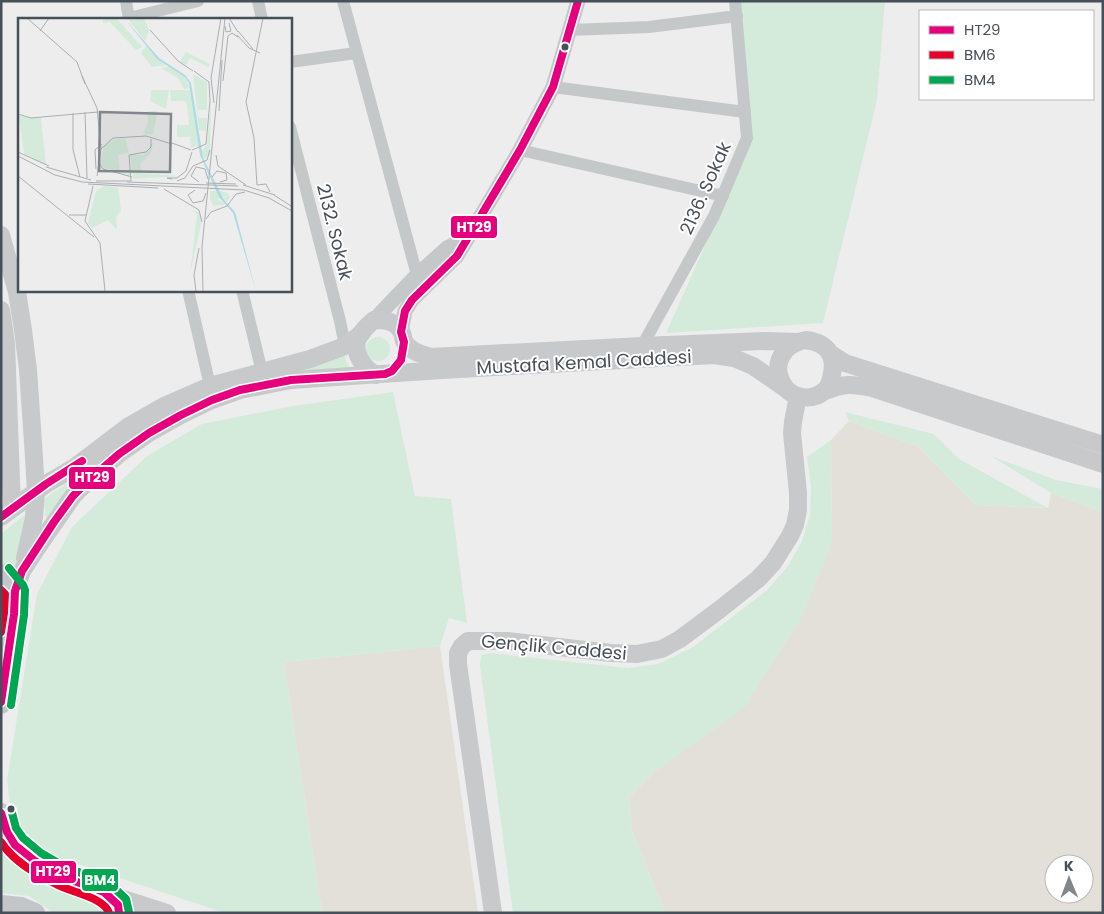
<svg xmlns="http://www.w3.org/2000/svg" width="1104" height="914" viewBox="0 0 1104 914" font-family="Poppins,sans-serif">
<rect width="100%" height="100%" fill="#eeeded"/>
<g fill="#e3e0da" fill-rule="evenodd">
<path d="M 849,421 L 919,447 L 976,505 L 1048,508 L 1051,493 L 1103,512 L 1103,913 L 665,913 L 632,831 L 629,797 L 652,774 L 832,543 L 831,440 ZM 1054,864 L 1084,864 L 1084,894 L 1054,894 Z"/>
<polygon points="440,646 478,913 322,913 284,662"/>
</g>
<g fill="#d4ebdb">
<polygon points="740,1 885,1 877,100 823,323 666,333 753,138"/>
<circle cx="378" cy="349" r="12"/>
<polygon points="344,353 346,361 351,369 289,373"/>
<polygon points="393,392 415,496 451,499 467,623 449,618 440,646 284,662 322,913 225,913 51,855 24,832 10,804 7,780 37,594 72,527 147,456 202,424 293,406"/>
<polygon points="845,412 934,434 959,459 1048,508 976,505 919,447 849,421"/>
<polygon points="831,440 832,543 802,617 744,708 652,774 629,797 632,831 665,913 513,913 480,666 481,655 491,653 627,668 658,664 693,647 766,591 788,566 802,541 810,515 811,487 807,457"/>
<polygon points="104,456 47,522 43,500"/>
<polygon points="991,456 1056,480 1103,489 1103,512 1051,493"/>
<polygon points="27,513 23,542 14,574 1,562 1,534"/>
<polygon points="1,843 4,848 19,864 41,879 140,913 54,913 29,896 1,893"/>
</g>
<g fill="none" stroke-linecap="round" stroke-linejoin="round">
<g stroke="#c5c8c9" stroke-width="12">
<polyline points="126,1 129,19"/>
<polyline points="258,1 262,19"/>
<polyline points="343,1 417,275"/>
<polyline points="129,18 198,1"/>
<polyline points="569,30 649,27 737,16"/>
<polyline points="290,62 356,53"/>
<polyline points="553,87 745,112"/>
<polyline points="290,127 340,321 345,346"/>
<polyline points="520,150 723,196"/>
<polyline points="188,290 210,386"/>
<polyline points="242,290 262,372"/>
<polyline points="642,346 714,216 747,138 735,1"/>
</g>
<g stroke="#c5c8c9" stroke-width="15">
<polyline points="374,320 417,275 447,248 467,238"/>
<polyline points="401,332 405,311 412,300 457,256 520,150 553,87 578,1"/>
</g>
<g stroke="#c7c9cb" stroke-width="18">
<polyline points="1,235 17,292 23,330 28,370 34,457 36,492 34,518 25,558"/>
<polyline points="1,310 6,343 12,508"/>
<path d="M 806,340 C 828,343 837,356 831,378 C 830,383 828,388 824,391 C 812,402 792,398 784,386 C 770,365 783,344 806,340 Z"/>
<polyline points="831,354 845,363 1103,445"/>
<path d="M 376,375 C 363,368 352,352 358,338 C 362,331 368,325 374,320 C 385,320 397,321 402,333 C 403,335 403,338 404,341 C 409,351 421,354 431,357 L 642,346 L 766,341 L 798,342"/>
<path d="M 825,391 C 845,383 852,384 872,388 L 1103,464"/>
<polyline points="1,517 46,484 75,467 129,426 164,406 210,386 310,359 345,346 361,334"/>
<polyline points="15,591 22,571 41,542 73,496 87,482 119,454 149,433 181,415 212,400 240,390 291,380 442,370 714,355 734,358 753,366 785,388"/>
<polyline points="1,812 7,832 15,845 35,861 61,876 111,895 167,913"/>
<polyline points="493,913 458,664 458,653 462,646 468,641 507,641 611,653 637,654 662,649 680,639 719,610 758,579 773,563 790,536 795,525 798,510 798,493 792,433 793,422 798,396"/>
</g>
<g stroke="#c3c6c8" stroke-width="20">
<polyline points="1,574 15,591 14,614 1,704"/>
<polyline points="104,892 118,905 119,913"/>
<polyline points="1,905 21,907 35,913"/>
</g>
<g stroke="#fff" stroke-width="11">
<g id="bus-1">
<polyline points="1,517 46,484 82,461"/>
<polyline points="1,702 14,614 15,591 22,571 54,522 73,496 87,482 119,454 149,433 181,415 212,400 240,390 291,380 385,374 392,371 401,360 404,342 401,332 405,311 412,300 457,256 520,150 553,87 578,1"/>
<polyline points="1,813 7,832 15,845 35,861 61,876 104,892 118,905 119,913"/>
</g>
</g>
<g stroke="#fff" stroke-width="11">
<g id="bus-2">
<polyline points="1,590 5,594 4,613 1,632"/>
<path d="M 1,842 C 13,861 36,874 56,884 C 70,892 104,897 109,913"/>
</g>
</g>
<g stroke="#fff" stroke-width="11">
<g id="bus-3">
<polyline points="9,568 23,585 25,590 24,615 11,705"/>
<polyline points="11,809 16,828 23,838 41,853 65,867 110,884 126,899 129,912"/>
</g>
</g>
<use href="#bus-1" stroke="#e5007d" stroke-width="8"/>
<use href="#bus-2" stroke="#e4002b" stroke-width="8"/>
<use href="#bus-3" stroke="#00a651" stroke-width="8"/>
</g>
<g fill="#475058" stroke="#fff" stroke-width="2">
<circle cx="565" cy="47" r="4.5"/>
<circle cx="11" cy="809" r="4.5"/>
</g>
<g text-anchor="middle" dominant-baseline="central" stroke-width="4" stroke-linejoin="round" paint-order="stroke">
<g font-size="18" fill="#475058" stroke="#fff">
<text transform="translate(705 188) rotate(-66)">2136. Sokak</text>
<text transform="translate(335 232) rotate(76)">2132. Sokak</text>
<text transform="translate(584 362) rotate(-3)">Mustafa Kemal Caddesi</text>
<text transform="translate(554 647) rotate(5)">Gençlik Caddesi</text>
</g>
</g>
<g transform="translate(18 18)">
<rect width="274" height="274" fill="#eeeded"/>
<path d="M 85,0 L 98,0 L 124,29 L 118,32 L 92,4 L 85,5 ZM 109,0 L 126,0 L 131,12 L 127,23 ZM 128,28 L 139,41 L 149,47 L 134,49 L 123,35 ZM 168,34 L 192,46 L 190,49 L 172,40 L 168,47 L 162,44 ZM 152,48 L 167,59 L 172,70 L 166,71 L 160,60 L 143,50 ZM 175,56 L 189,64 L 189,92 L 180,92 L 181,100 L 189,100 L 188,113 L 181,112 ZM 133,72 L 151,72 L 148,91 L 132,83 ZM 152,72 L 173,72 L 181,127 L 173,130 L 172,119 L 159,119 L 159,107 L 171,107 L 169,87 L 167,83 L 153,83 ZM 193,84 L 192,135 L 186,142 L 183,135 L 189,126 ZM 129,93 L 139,93 L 138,102 L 135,116 L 125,117 L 130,104 ZM 1,98 L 23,100 L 28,147 L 6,136 ZM 107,120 L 111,135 L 100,137 L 102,155 L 112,155 L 113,159 L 85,149 L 82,146 L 86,128 L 95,122 ZM 135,124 L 133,135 L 122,146 L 124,155 L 161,158 L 115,161 L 112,137 L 126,137 ZM 86,168 L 99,169 L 101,175 L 103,193 L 98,199 L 99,212 L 90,202 L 74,210 L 70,205 L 78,173 ZM 192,173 L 200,173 L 202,180 L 199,181 L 206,185 L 205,180 L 209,178 L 205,179 L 202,173 L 210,175 L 212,180 L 205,187 L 196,188 L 192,182 ZM 176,192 L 182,195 L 184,202 L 172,256 L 179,197 Z" fill="#d4ebdb"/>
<path d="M 106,0 L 141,40 L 167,57 L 173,65 L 185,140 L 206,182 L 217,194 L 238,273 L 215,195 L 201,179 L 182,137 L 171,65 L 167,59 L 139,41 Z" fill="#acdbe5"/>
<path fill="none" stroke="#abaeb1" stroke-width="1" d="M 9,0 L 59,44 L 67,66M 211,0 L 220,14M 207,8 L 208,14 L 213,13 L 211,5M 132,12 L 160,43 L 175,53M 22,13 L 31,0M 220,13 L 235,31M 219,17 L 231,30 L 242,35M 64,58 L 79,90 L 83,130M 205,63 L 210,18 L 214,15 L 220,19M 196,85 L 193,60 L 203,0M 201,93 L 204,42M 67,94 L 69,160M 55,95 L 55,132 L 62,159M 0,96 L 13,100 L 80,94M 154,125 L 173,132M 174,132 L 188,126 L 192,83 L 191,64 L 176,53M 0,134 L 31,148M 198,137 L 200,148 L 228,167M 0,138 L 37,157 L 64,164 L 226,172 L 251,180 L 274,193M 81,145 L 85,151 L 114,159M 28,149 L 73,162M 78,151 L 77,132 L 84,126M 0,158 L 76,219M 79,158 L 83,131 L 95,120 L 128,118 L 154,126M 194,159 L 199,153 L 208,155 L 209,162 L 202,164M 154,161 L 149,160 L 159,160 L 168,153 L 174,134M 78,163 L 113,163M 113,163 L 111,137 L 128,134 L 133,129 L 133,121M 159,163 L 167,160 L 175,148 L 189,142 L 192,132M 109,164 L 220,168M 181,164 L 173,158 L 178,149 L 187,151 L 190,161M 188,165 L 218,166M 70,166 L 140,170M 225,167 L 257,177M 239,167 L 236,120 L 228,84 L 245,0M 239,167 L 248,166 L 252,174M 75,168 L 67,203 L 82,225 L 87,273M 146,171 L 181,192 L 184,204M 177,172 L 170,177 L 175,185 L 185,183 L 188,175M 256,177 L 273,188M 51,197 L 68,197M 188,201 L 193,194 L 209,188 L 218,176 L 227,174M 178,273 L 176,257 L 181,230M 185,273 L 184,229 L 207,0"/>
<path fill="#81878c" fill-opacity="0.15" stroke="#81878c" stroke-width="2.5" d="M 82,94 L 153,96 L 152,154 L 81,153 Z"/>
<rect width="274" height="274" fill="none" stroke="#475058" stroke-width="2.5"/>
</g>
<g stroke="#fff" stroke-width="2">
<rect x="450" y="215" width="48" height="24" rx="5" fill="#e5007d"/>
<rect x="68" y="466" width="48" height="24" rx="5" fill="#e5007d"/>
<rect x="30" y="860" width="47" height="24" rx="5" fill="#e5007d"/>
<rect x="81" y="868" width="38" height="24" rx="5" fill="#00a651"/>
</g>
<g font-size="14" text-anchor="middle" font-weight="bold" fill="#fff">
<text x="474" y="232">HT29</text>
<text x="92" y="482">HT29</text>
<text x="53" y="876">HT29</text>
<text x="100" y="885">BM4</text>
</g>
<rect width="1104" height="914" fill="none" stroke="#475058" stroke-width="5"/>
<rect x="919" y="10" width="175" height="90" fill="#ffffff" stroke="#b5b9bc"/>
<rect x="929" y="26" width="25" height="8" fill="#e5007d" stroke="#b5b9bc"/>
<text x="964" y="35" font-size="15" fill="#475058">HT29</text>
<rect x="929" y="51" width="25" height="8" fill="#e4002b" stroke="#b5b9bc"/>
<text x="964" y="60" font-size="15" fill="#475058">BM6</text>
<rect x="929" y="76" width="25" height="8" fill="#00a651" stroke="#b5b9bc"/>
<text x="964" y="85" font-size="15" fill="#475058">BM4</text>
<g transform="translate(1069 879) rotate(359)"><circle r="24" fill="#ffffff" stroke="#b5b9bc"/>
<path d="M0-4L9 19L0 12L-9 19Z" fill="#81878c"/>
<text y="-8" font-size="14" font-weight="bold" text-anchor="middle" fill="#475058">K</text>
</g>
</svg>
